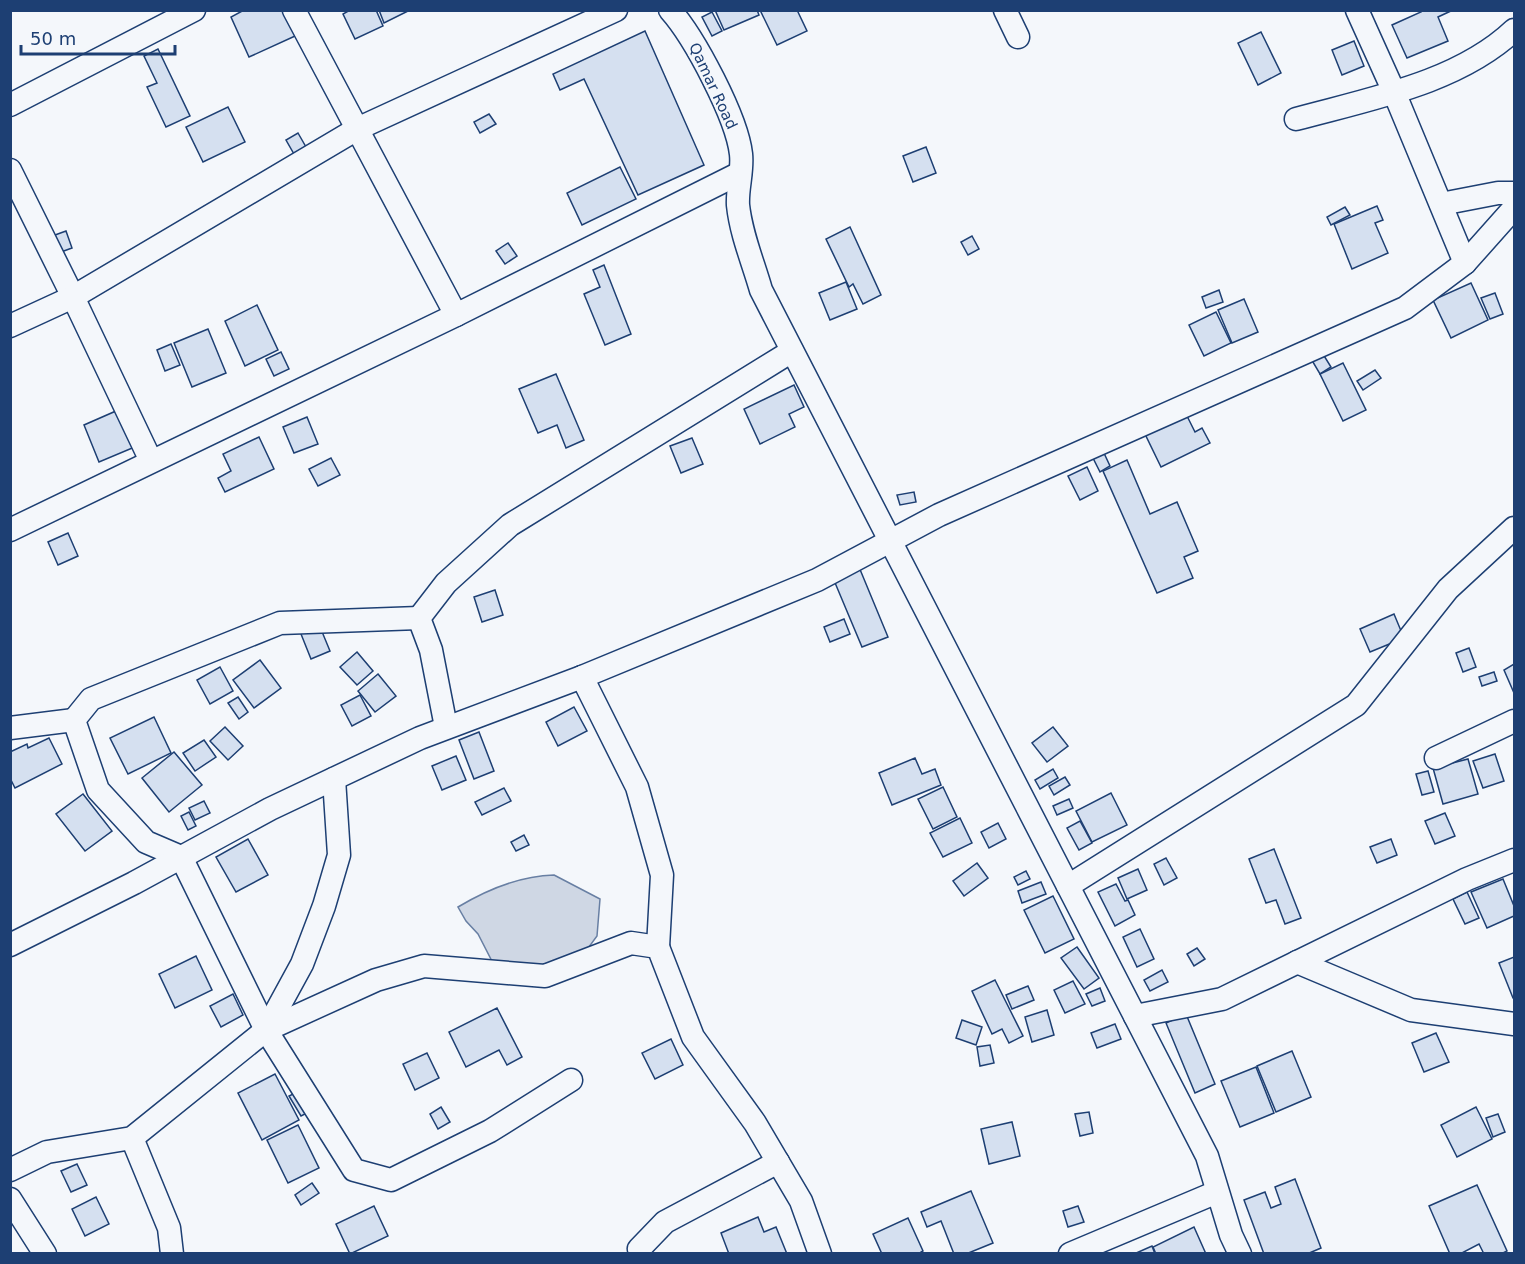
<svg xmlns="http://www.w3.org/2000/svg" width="1525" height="1264" viewBox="0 0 1525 1264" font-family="'DejaVu Sans',sans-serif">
<rect width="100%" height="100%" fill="#f4f7fb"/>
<path fill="#cfd7e4" stroke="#687fa3" stroke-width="1.5" d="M 554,875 L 600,899 L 597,936 L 586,951 L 565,964 L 496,969 L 478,934 L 466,921 L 458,907 C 488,889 519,876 554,875 Z"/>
<g fill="#d5e0f0" stroke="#1d3f73" stroke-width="1.5">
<polygon points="244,10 297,10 306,31 249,57 231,17"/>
<polygon points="350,10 376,10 383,26 355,39 343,14"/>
<polygon points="379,10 410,10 384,23"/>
<polygon points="715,10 757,10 759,15 724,30"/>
<polygon points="760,10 797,10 807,31 777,45"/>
<polygon points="1420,10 1453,10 1438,17 1448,41 1407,58 1392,25 1421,12"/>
<polygon points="712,12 722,31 712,36 702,17"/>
<polygon points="645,31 704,165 638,195 584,79 560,90 553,74"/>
<polygon points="1261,32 1281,73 1258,85 1238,43"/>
<polygon points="1354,41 1364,66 1342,75 1332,50"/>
<polygon points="158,49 190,116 166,127 147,87 157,83 144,56"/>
<polygon points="228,107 245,142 203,162 186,127"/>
<polygon points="489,114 496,124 480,133 474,122"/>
<polygon points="298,133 306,147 294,154 286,140"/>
<polygon points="926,147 936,173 913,182 903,156"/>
<polygon points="620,167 636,199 582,225 567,193"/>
<polygon points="1377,206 1383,220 1375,223 1388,253 1352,269 1334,224"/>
<polygon points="1345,207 1350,215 1331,225 1327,217"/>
<polygon points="850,227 881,295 863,304 853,284 849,287 826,239"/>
<polygon points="66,231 72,248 61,252 55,235"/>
<polygon points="972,236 979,249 968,255 961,242"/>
<polygon points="508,243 517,256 505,264 496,251"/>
<polygon points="604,265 631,334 605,345 584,294 600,287 593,270"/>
<polygon points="846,282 857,309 830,320 819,293"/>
<polygon points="1471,283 1488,320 1451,338 1433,300"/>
<polygon points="1219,290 1223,302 1206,308 1202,297"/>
<polygon points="1495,293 1503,314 1490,319 1481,298"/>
<polygon points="1244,299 1258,332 1232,343 1218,310"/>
<polygon points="257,305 278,350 245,366 225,321"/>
<polygon points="1216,312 1231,343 1204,356 1189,325"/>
<polygon points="208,329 226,373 192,387 174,343"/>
<polygon points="171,344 180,365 165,371 157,350"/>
<polygon points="1318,346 1331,367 1320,374 1307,352"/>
<polygon points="281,352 289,369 274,376 266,359"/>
<polygon points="1343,363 1366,410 1343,421 1320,374"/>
<polygon points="1375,370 1381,378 1363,390 1357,381"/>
<polygon points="556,374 584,440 566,448 557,425 538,433 519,389"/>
<polygon points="794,385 804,407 789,414 795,427 760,444 744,409"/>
<polygon points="116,411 149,441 99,462 84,425"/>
<polygon points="1186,414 1195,432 1202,428 1210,443 1161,467 1145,434"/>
<polygon points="307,417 318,444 294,453 283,427"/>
<polygon points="259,437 274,469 225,492 218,478 231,471 223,454"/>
<polygon points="692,438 703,464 681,473 670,446"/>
<polygon points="1103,451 1110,466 1100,472 1092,456"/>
<polygon points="331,458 340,475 318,486 309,469"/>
<polygon points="1127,460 1150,514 1177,502 1198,551 1184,557 1193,578 1157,593 1103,471"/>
<polygon points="1087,467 1098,491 1080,500 1068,476"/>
<polygon points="914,492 916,502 900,505 897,495"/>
<polygon points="68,533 78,556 58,565 48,542"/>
<polygon points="859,567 888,637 862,647 833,578"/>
<polygon points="495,590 503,615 482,622 474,597"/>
<polygon points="1394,614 1404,638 1370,652 1360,629"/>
<polygon points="844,619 850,634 830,642 824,627"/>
<polygon points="318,622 330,651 311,659 299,629"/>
<polygon points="1469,648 1476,667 1463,672 1456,653"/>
<polygon points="357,652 373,671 357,685 340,667"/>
<polygon points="260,660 281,688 254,708 233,680"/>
<polygon points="1514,664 1514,693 1504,670"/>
<polygon points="220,667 233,691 210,704 197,680"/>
<polygon points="1494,672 1497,681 1482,686 1479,677"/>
<polygon points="378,674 396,696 375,712 358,691"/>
<polygon points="360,695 371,716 352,726 341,705"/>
<polygon points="238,697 248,712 239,719 228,703"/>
<polygon points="574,707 587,731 558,746 546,722"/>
<polygon points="154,717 171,753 128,774 110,738"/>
<polygon points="225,727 243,746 228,760 210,741"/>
<polygon points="1053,727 1068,746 1047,762 1032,743"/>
<polygon points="479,732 494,771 474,779 459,740"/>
<polygon points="49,738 62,764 15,788 10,778 10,752 27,744 28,748"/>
<polygon points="204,740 216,757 195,771 183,753"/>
<polygon points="174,752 202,785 169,812 142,778"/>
<polygon points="1495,754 1504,781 1483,788 1473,761"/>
<polygon points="456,756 466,780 442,790 432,766"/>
<polygon points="915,758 922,774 935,769 941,785 892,805 879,773"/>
<polygon points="1468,759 1478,794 1443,804 1433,768"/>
<polygon points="1053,769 1058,778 1040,789 1035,780"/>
<polygon points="1428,771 1434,792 1422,795 1416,774"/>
<polygon points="1065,777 1070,785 1054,795 1049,786"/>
<polygon points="943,787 957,817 933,829 918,799"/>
<polygon points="504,788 511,801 482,815 475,802"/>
<polygon points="1111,793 1127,825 1092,842 1076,811"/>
<polygon points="83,794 112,831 85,851 56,814"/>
<polygon points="1069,799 1073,808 1057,815 1053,806"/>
<polygon points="204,801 210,813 195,820 189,808"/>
<polygon points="189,812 196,826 188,830 181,816"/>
<polygon points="1445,813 1455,836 1435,844 1425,821"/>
<polygon points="960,818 972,843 943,857 930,833"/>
<polygon points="1080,821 1092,843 1079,850 1067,828"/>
<polygon points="998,823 1006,839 989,848 981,832"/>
<polygon points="524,835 529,845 516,851 511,842"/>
<polygon points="248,839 268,875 236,892 216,857"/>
<polygon points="1391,839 1397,855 1377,863 1370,847"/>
<polygon points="1274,849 1301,918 1285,924 1276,900 1266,903 1249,859"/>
<polygon points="1166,858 1177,878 1164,885 1154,864"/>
<polygon points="977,863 988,878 964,896 953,881"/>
<polygon points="1138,869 1147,890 1127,899 1118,878"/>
<polygon points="1026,871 1030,879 1018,885 1014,877"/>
<polygon points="1503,879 1514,906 1514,916 1487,928 1471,892"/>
<polygon points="1041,882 1046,894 1022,903 1018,891"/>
<polygon points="1116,884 1125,901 1128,900 1135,915 1115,926 1098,892"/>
<polygon points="1467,892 1479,918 1465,924 1453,899"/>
<polygon points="1053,896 1074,939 1045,953 1024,910"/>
<polygon points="1140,929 1154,959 1137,967 1123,937"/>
<polygon points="1077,947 1099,978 1084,989 1061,958"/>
<polygon points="1197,948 1205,959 1194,966 1187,954"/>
<polygon points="196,956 212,990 175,1008 159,974"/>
<polygon points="1514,957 1514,998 1513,998 1499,963"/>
<polygon points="1162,970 1168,982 1150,991 1144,980"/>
<polygon points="995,980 1023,1036 1009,1043 1002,1029 992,1034 972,991"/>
<polygon points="1073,981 1085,1004 1065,1013 1054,990"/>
<polygon points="1028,986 1034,1000 1012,1009 1006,995"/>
<polygon points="1100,988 1105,1001 1092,1006 1086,994"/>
<polygon points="233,994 243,1015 221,1027 210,1006"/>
<polygon points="497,1008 522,1057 507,1065 499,1050 466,1067 449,1032"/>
<polygon points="1047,1010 1054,1035 1032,1042 1025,1017"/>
<polygon points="1186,1014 1215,1084 1195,1093 1166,1023"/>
<polygon points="962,1020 982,1027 976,1045 956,1038"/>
<polygon points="1115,1024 1121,1039 1097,1048 1091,1033"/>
<polygon points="1436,1033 1449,1062 1424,1072 1412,1043"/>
<polygon points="671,1039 683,1065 655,1079 642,1053"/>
<polygon points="990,1045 994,1063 980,1066 977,1047"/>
<polygon points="1292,1051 1311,1097 1276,1112 1257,1066"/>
<polygon points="427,1053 439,1078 415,1090 403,1064"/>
<polygon points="1256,1067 1274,1113 1240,1127 1221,1081"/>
<polygon points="275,1074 299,1120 262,1140 238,1093"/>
<polygon points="297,1092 309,1112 301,1116 289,1096"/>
<polygon points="441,1107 450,1122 438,1129 430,1114"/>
<polygon points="1476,1107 1492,1139 1457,1157 1441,1125"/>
<polygon points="1089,1112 1093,1133 1080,1136 1075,1114"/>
<polygon points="1498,1114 1505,1132 1493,1137 1486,1118"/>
<polygon points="1012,1122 1020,1156 989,1164 981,1129"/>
<polygon points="298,1125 319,1168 288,1183 267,1140"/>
<polygon points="77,1164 87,1185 71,1192 61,1171"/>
<polygon points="1295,1179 1321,1248 1307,1254 1264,1254 1244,1200 1265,1192 1271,1208 1281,1204 1275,1187"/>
<polygon points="312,1183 319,1193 301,1205 295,1195"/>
<polygon points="1477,1185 1507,1251 1501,1254 1484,1254 1479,1244 1460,1254 1450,1254 1429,1206"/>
<polygon points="971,1191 993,1243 966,1254 954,1254 941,1221 927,1227 921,1212"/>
<polygon points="96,1197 109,1224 85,1236 72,1209"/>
<polygon points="374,1206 388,1236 350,1254 336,1224"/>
<polygon points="1078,1206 1084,1222 1068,1227 1063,1211"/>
<polygon points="758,1217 764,1232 776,1227 787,1254 729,1254 721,1233"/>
<polygon points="908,1218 923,1251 918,1254 882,1254 873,1234"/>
<polygon points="1194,1227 1206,1254 1156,1254 1153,1247"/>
<polygon points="1152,1246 1155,1254 1134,1254"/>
</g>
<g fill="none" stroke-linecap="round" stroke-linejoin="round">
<g stroke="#1d3f73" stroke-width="25">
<g id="minor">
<polyline points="294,10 456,315"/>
<path d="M 670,10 C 695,38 737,118 741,154 C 743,171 737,188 738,205 C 741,234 753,262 761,290 L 1207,1156 L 1231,1235 L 1240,1254"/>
<polyline points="1005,10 1018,37"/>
<polyline points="1357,10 1394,92 1465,263"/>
<polyline points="10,105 194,10"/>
<path d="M 1296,119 C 1369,99 1458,83 1514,30"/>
<polyline points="10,170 73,297 151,461"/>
<polyline points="1441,204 1498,193 1514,193"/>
<polyline points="10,326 73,297 357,129 616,10"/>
<polyline points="10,530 456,315 740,173"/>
<polyline points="419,618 280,623 91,699 74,720 98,790 146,842 181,857 266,1030 354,1170 391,1180 490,1131 571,1080"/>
<polyline points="582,677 637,787 662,875 658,947"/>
<polyline points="446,727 431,650 419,618 446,583 510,525 792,351"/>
<polyline points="10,728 74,720"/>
<polyline points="1436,758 1514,721"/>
<polyline points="1068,886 1356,705 1448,589 1514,528"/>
<polyline points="10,945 134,883 270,809 420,738 582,677 817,580 939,515 1405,308 1465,263 1514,208"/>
<polyline points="1297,962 1411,1010 1514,1024"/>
<polyline points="1135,1016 1222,999 1467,879 1514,860"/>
<polyline points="266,1030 302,964 324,906 339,855 334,779"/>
<polyline points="132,1138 169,1228 172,1254"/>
<polyline points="10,1170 47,1152 132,1138 266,1030 376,980 424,966 545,976 631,943 658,947 693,1037 755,1123 801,1201 820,1254"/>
<polyline points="10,1199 45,1254"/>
<polyline points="641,1254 639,1249 665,1222 778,1162"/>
<polyline points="1070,1254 1217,1192"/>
</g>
</g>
<use href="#minor" stroke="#f4f7fb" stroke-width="22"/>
</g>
<g text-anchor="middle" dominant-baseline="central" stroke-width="4.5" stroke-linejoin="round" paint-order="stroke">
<g font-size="15" fill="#1d3f73" stroke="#f4f7fb">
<text transform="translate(713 86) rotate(65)">Qamar Road</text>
</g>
</g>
<rect width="1525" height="1264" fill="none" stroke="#1d3f73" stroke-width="24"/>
<path d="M21 45v9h154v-9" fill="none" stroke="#1d3f73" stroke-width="3"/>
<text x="30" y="45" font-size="18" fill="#1d3f73" stroke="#f4f7fb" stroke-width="4.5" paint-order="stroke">50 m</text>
</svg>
